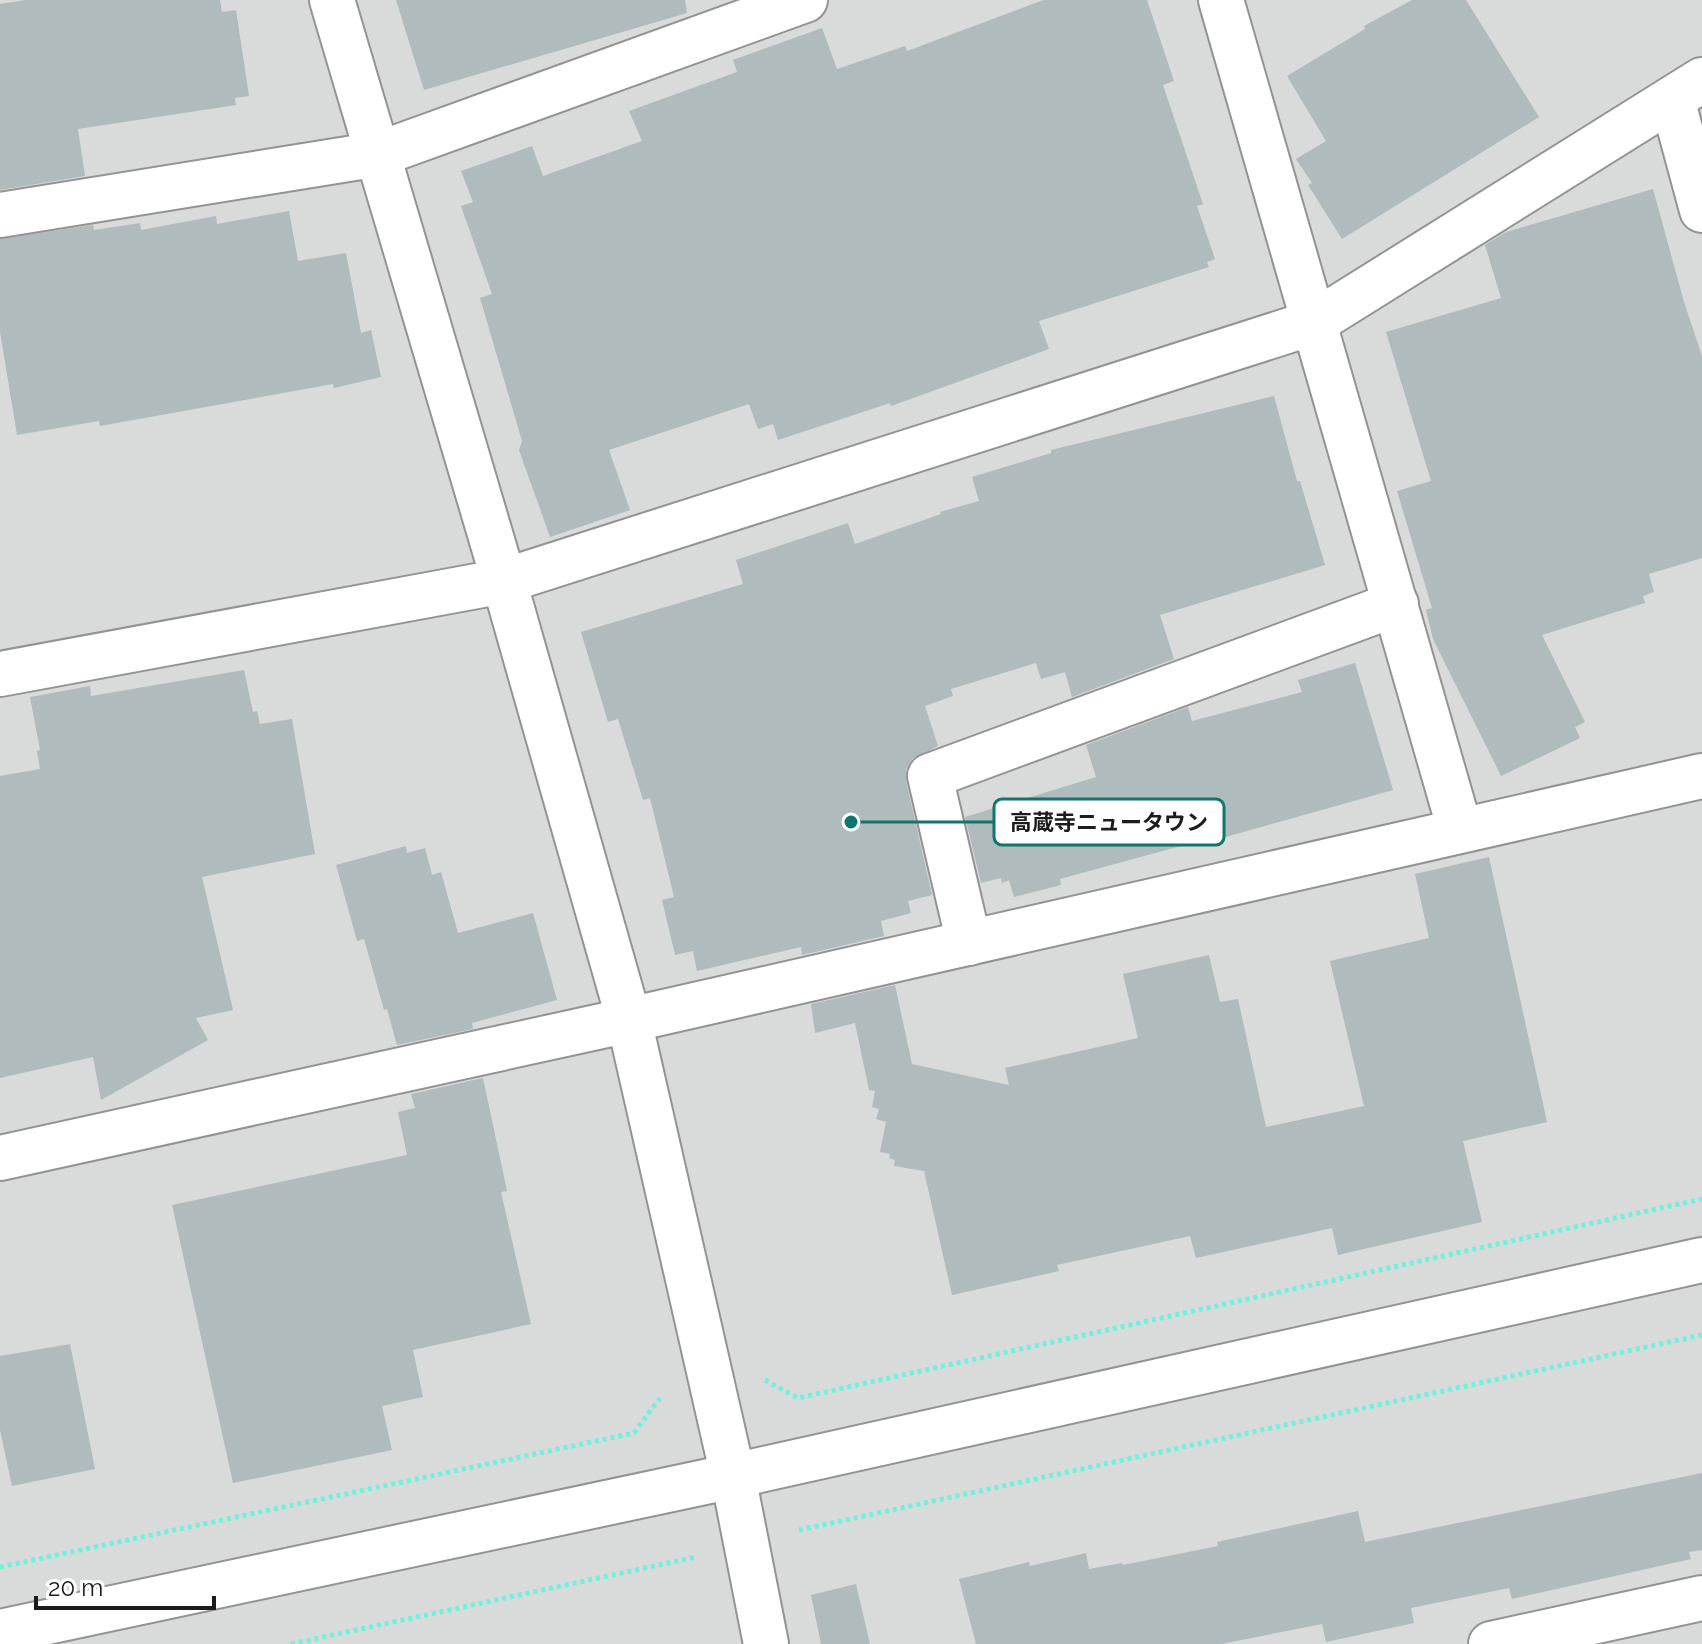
<svg xmlns="http://www.w3.org/2000/svg" width="1702" height="1644" viewBox="0 0 1702 1644" font-family="Raleway,'Noto Sans JP',sans-serif">
<rect width="100%" height="100%" fill="#e2e9ed"/>
<rect fill="#d9dada" x="0" y="0" width="1702" height="1644"/>
<g fill="#afbbbd">
<polygon points="26,0 220,0 222,12 236,10 249,96 235,98 236,105 78,129 85,176 0,190 0,4"/>
<polygon points="396,0 685,0 687,13 424,90"/>
<polygon points="1043,0 1147,0 1174,81 1163,85 1203,204 1197,206 1215,259 1207,262 1209,267 1039,321 1049,349 891,406 890,403 778,440 773,424 758,429 749,404 609,450 630,510 550,537 519,450 522,441 480,298 492,294 461,206 473,202 461,171 532,146 543,176 642,141 629,111 737,72 733,60 822,28 837,69 905,46 907,51"/>
<polygon points="1412,0 1466,0 1539,117 1342,239 1308,185 1312,183 1296,159 1326,141 1287,76 1365,29 1364,26"/>
<polygon points="1653,189 1684,302 1702,356 1702,558 1649,574 1654,592 1643,596 1645,603 1542,635 1585,722 1575,727 1580,738 1501,776 1433,639 1426,610 1432,608 1397,491 1431,481 1386,332 1501,298 1485,245 1506,232"/>
<polygon points="289,211 298,261 346,253 361,333 371,330 381,377 334,388 333,384 100,426 99,421 17,435 0,332 0,239 93,225 94,230 140,223 141,230 216,216 217,224"/>
<polygon points="1274,396 1297,481 1300,481 1325,565 1160,615 1174,659 1072,697 1065,672 1041,679 1036,663 951,689 953,696 925,706 938,746 912,759 906,769 906,781 932,895 908,901 911,913 881,921 884,936 802,955 801,947 697,971 693,951 675,955 662,900 674,897 650,798 643,800 618,719 608,722 581,632 743,584 736,560 848,523 855,544 941,514 940,512 979,501 972,477 1051,453 1051,450"/>
<polygon points="1355,663 1393,790 1222,838 1221,835 1060,879 1061,885 1014,897 1009,880 1002,883 1001,878 981,883 965,817 1096,777 1086,745 1188,707 1192,721 1302,692 1298,680"/>
<polygon points="244,670 253,712 257,711 260,724 292,719 315,854 202,877 233,1010 196,1018 208,1040 101,1100 93,1057 0,1078 0,776 40,769 37,751 40,750 30,697 90,686 91,696"/>
<polygon points="406,846 407,853 425,848 432,875 441,872 458,933 533,913 557,1000 472,1023 473,1029 397,1045 387,1009 384,1010 364,939 357,941 336,865"/>
<polygon points="1489,857 1547,1122 1463,1141 1482,1222 1338,1255 1332,1228 1196,1258 1190,1236 1057,1265 1059,1271 952,1295 924,1171 894,1166 895,1160 889,1158 890,1154 880,1152 886,1122 876,1119 879,1109 872,1107 875,1091 869,1090 855,1023 815,1033 811,1004 895,985 912,1064 1009,1085 1005,1068 1138,1038 1123,974 1209,955 1220,1002 1238,999 1266,1127 1364,1106 1330,961 1429,938 1415,874"/>
<polygon points="483,1078 507,1191 501,1192 531,1324 413,1350 423,1397 382,1406 392,1450 233,1483 172,1205 407,1155 398,1112 415,1108 411,1094"/>
<polygon points="70,1344 95,1469 12,1486 0,1430 0,1356"/>
<polygon points="1702,1473 1702,1550 1689,1552 1691,1559 1512,1599 1509,1588 1411,1608 1414,1623 1326,1642 1322,1624 1221,1644 976,1644 959,1579 1029,1562 1030,1566 1086,1553 1089,1569 1122,1563 1123,1565 1218,1546 1217,1542 1358,1511 1365,1542"/>
<polygon points="856,1584 870,1644 821,1644 811,1595"/>
</g>
<g fill="none" stroke-linecap="round" stroke-linejoin="round">
<g stroke="#939393" stroke-width="48">
<g id="minor">
<polyline points="332,0 504,581 629,1020 733,1476 766,1644"/>
<polyline points="1221,0 1460,830"/>
<polyline points="1672,99 1702,210"/>
<polyline points="0,215 379,154 805,0"/>
<polyline points="0,674 504,581 1315,322 1702,80"/>
<polyline points="969,943 930,776 1396,604"/>
<polyline points="0,1158 629,1020 1702,776"/>
<polyline points="1491,1644 1702,1598"/>
</g>
</g>
<g stroke="#939393" stroke-width="48">
<polyline id="tertiary" points="0,1632 733,1476 1702,1260"/>
</g>
<g stroke="#6ef2db" stroke-width="5" stroke-dasharray="4 4" stroke-linecap="butt">
<polyline points="765,1380 798,1398 1702,1199"/>
<polyline points="799,1530 1702,1335"/>
<polyline points="0,1567 634,1433 660,1398"/>
<polyline points="291,1644 696,1557"/>
</g>
<use href="#minor" stroke="#fff" stroke-width="44"/>
<use href="#tertiary" stroke="#fff" stroke-width="44"/>
</g>
<path fill="none" stroke="#0f766e" stroke-width="3" d="M851 822L994 822"/>
<circle fill="#0f766e" stroke="#fff" stroke-width="3" cx="851" cy="822" r="8"/>
<rect fill="#fff" stroke="#0f766e" stroke-width="3" x="994" y="799" width="230" height="46" rx="8"/>
<g font-size="22" text-anchor="middle" font-weight="bold" fill="#1c1c1c">
<text x="1109" y="830">高蔵寺ニュータウン</text>
</g>
<path d="M36 1596v12h178v-12" fill="none" stroke="#1c1c1c" stroke-width="4"/>
<text x="48" y="1596" font-size="24" fill="#1c1c1c" stroke="#ffffff" stroke-width="6" paint-order="stroke">20 m</text>
</svg>
